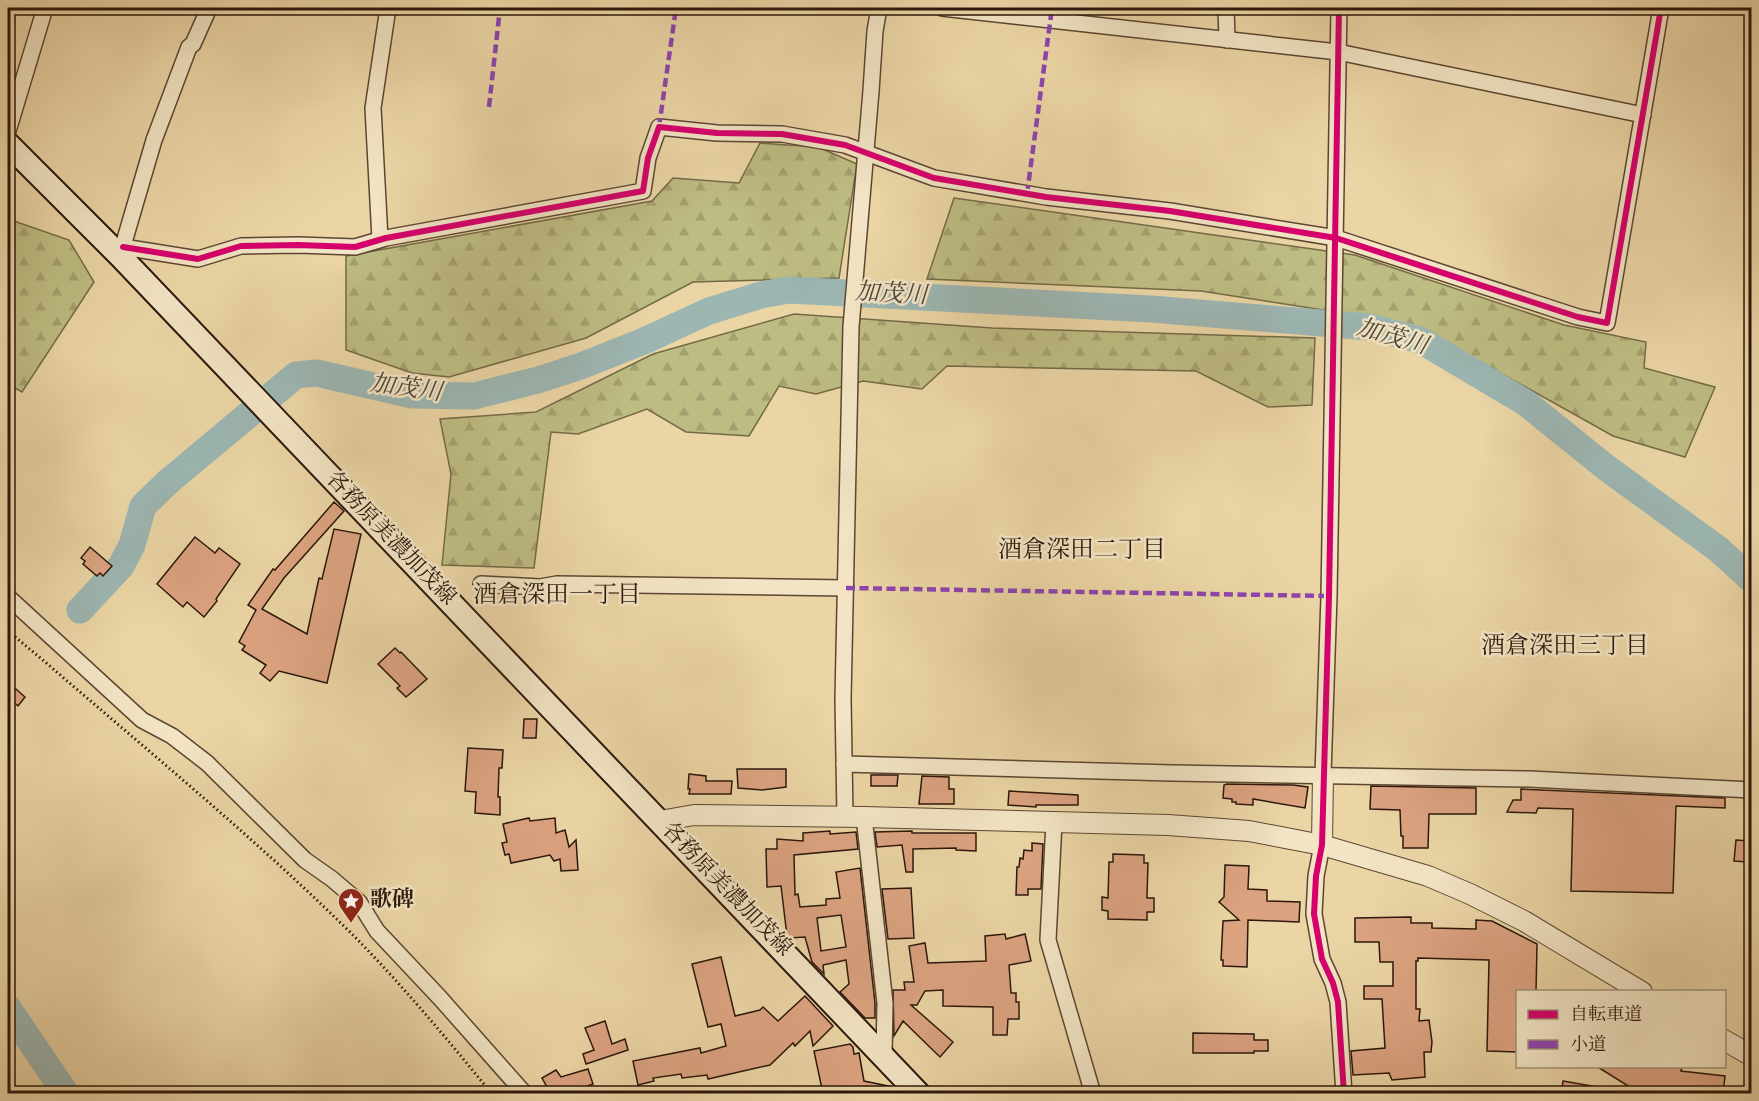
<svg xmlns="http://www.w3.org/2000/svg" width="1759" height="1101" viewBox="0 0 1759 1101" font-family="'Sorts Mill Goudy','Noto Serif JP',serif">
<defs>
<pattern id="forest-firs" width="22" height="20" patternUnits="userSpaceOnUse" patternTransform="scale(1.5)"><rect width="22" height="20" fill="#bdbc82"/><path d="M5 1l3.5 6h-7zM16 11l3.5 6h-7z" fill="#a3a16f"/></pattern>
</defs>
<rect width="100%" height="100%" fill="#ebd5a5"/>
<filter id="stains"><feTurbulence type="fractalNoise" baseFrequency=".00333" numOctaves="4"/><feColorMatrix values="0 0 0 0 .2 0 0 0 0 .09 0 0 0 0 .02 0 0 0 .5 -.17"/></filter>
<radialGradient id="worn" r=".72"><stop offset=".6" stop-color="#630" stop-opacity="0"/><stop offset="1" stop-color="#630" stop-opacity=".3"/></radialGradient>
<g fill="url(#forest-firs)" stroke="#746a46" stroke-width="1.5">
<polygon points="760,143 818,147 857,164 839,278 693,282 586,338 449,377 412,373 346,350 346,256 652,201 673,178 739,183"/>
<polygon points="954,198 1355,255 1564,325 1646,342 1644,368 1715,387 1685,457 1613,436 1461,351 1391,323 1362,316 1201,291 927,279"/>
<polygon points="8,219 69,240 94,282 22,392 8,384"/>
<polygon points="794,314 992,328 1315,338 1312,405 1268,407 1196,371 947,366 922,389 863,381 816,394 779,386 749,436 686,432 647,409 578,434 551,432 534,568 442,565 451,474 440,419 536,412 653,354"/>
</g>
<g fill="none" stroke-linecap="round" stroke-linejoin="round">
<g stroke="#9cb6b2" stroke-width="27">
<polyline points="80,610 121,566 132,545 143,506 169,481 296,375 317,373 412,395 474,396 538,380 581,366 644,341 709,311 761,295 789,290 1151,309 1369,327 1420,340 1526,403 1608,469 1718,549 1752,580"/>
<polyline points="8,1008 66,1094"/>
</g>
</g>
<g fill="#dca381" stroke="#2c170b" stroke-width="1.5" fill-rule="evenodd">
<polygon points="334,502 344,511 284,578 262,609 307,634 319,578 322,579 334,529 361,534 327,683 279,671 270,681 260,673 266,665 242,650 245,646 239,642 256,610 248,605 273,569 275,570"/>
<polygon points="195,537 215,553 219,548 240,564 216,599 217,601 204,617 187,602 183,607 157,584"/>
<polygon points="90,547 112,566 103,576 100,573 97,576 83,564 85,561 81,558"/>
<polygon points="395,648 400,653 401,652 427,679 406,697 397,688 400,686 378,664"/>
<polygon points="8,682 25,697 18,706 8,697"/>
<polygon points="524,719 537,719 536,738 523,738"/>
<polygon points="468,748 503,750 502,768 499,768 498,797 500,797 500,815 475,813 476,792 465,791"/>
<polygon points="737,769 786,769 786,787 762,790 738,788"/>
<polygon points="689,774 706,776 706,781 732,781 731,794 689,794 690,789 688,789"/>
<polygon points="871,775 898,775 897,786 871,786"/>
<polygon points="922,776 949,777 949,789 954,789 954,804 919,804"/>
<polygon points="1227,784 1293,785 1308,787 1305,808 1253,799 1253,805 1236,804 1236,802 1232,802 1232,799 1223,798 1224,785"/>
<polygon points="1371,786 1476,788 1476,814 1429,814 1428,848 1403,848 1403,836 1401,836 1400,810 1370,809"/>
<polygon points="1521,789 1725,798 1725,808 1676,806 1673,893 1571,891 1573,809 1538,808 1536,813 1507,812 1513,800 1521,800"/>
<polygon points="1009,791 1078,795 1078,805 1036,805 1036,807 1008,805"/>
<polygon points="529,818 530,821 555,818 556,833 565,830 569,847 576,840 578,870 561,871 560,859 554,861 550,855 511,863 509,854 505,855 502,843 507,842 503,824"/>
<path d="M 830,831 L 830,834 L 856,832 L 858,849 L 794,855 L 795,895 L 798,894 L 800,907 L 826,905 L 826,899 L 840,898 L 836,872 L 860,868 L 875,1003 L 875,1018 L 865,1018 L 840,992 L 849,984 L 846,960 L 823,965 L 824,974 L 812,962 L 805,937 L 789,938 L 787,936 L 781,886 L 767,887 L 766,849 L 777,849 L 777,839 L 803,841 L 803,833 ZM 841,915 L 846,947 L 821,951 L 817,918 Z"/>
<polygon points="912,831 912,833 976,833 976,851 956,850 956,848 913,849 913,872 906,872 902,845 877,847 875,832"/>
<polygon points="1736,840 1749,841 1747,862 1734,861"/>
<polygon points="1032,843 1043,844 1041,889 1028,889 1028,895 1016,895 1017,867 1019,867 1020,858 1023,859 1024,850 1032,851"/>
<polygon points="1113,854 1144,855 1144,863 1148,863 1147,898 1154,898 1154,912 1147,912 1147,920 1108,919 1108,911 1102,910 1102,897 1108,898 1109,862 1113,862"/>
<polygon points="1225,865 1249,866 1248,889 1267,890 1267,901 1300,902 1299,922 1248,920 1247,967 1223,966 1223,960 1221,960 1223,921 1239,920 1219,902 1224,897"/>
<polygon points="911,888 914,938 888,939 882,889"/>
<polygon points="1411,917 1411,923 1432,923 1432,928 1476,929 1476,920 1492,921 1537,944 1536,992 1518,992 1518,1052 1487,1051 1489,960 1418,958 1418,961 1416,961 1416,1009 1420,1009 1419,1021 1429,1020 1432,1042 1431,1052 1424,1052 1425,1077 1392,1080 1389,1073 1353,1075 1351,1051 1385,1048 1382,999 1364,999 1364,986 1393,986 1393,962 1380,962 1379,942 1355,942 1355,918"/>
<polygon points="1005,934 1006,939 1025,934 1031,961 1009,965 1011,993 1016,993 1016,1002 1019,1002 1019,1019 1008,1019 1007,1035 993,1035 993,1007 943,1006 943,990 925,991 917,1005 911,1005 953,1042 940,1057 903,1021 894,1036 893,990 905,990 904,982 914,982 909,946 925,943 928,963 986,961 985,936"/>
<polygon points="721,957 735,1016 760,1010 763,1007 778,1021 805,996 833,1026 813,1046 810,1031 795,1046 793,1043 770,1065 708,1079 707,1075 682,1078 681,1074 653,1078 654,1081 638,1085 633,1061 700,1048 701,1053 726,1046 721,1024 708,1027 692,964"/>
<polygon points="605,1021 612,1044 625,1039 628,1050 586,1064 583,1054 594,1050 585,1028"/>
<polygon points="1193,1033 1254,1034 1254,1040 1268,1040 1268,1051 1254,1051 1254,1053 1193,1053"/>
<polygon points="850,1044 853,1047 854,1054 859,1053 864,1081 893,1087 898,1094 823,1094 814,1051"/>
<polygon points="1596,1066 1682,1066 1681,1071 1725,1076 1723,1094 1641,1094"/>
<polygon points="588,1069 593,1084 565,1094 551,1094 542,1078 556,1070 561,1077"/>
<polygon points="1563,1081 1598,1087 1597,1094 1561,1094"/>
</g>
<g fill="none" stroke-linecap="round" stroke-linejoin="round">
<g stroke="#5c4632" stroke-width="18">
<g id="minor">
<polyline points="942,8 1338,52 1643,115"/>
<polyline points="1226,8 1227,40"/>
<polyline points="8,131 45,8"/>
<polyline points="380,239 373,108 388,8"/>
<polyline points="123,247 198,259 241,246 298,245 355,247 386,238 643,191 648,158 659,127 717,133 782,134 845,145 934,178 1046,197 1170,211 1336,238 1578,317 1607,323 1661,8"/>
<polyline points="120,256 154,140 189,47 193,44 209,8"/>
<polyline points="481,584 540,587 557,584 846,588"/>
<polyline points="8,597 142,720 172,736 207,763 305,860 332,879 359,902 377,931 440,998 525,1094"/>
<polyline points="844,764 1172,773 1529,779 1752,790"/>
<polyline points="1323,775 1329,596 1339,8"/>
<polyline points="845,817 843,699 851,327 871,91 875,31 879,8"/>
<polyline points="864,817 885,1003 884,1055"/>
<polyline points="1054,822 1048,940 1093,1094"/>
<polyline points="1322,845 1316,876 1314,914 1322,959 1333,983 1338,1002 1344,1094"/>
</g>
</g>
<g stroke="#5c4632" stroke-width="22">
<g id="tertiary">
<polyline points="660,821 694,815 864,817 1168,825 1249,831 1322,845 1428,876 1470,894 1524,921 1642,992"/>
<polyline points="1322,845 1323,775"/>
<polyline points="1724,1040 1752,1056"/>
</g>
</g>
<g stroke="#2c170b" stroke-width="26">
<polyline id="secondary" points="8,144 120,256 919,1094"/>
</g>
<path stroke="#2c170b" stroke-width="3" stroke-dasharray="1.5 3" stroke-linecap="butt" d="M 8,631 L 44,661 C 148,751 256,839 354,936 C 403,986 448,1040 492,1094"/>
<use href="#minor" stroke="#f2e4c4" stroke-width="15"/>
<use href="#tertiary" stroke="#f2e4c4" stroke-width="20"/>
<use href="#secondary" stroke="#f2e4c4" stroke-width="22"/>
<g stroke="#8e44ad" stroke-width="4.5" stroke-dasharray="9 4.5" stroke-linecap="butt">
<polyline points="489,107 500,8"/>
<polyline points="659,127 676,8"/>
<polyline points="1027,194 1052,8"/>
<polyline points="846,588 1329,596"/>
<polyline points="343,911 354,898"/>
</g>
<g stroke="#f2e4c4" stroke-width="10">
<g id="cycleway">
<polyline points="1339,8 1329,596 1322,845 1316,876 1314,914 1322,959 1333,983 1338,1002 1344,1094"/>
<polyline points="123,247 198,259 241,246 298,245 355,247 386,238 643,191 648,158 659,127 717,133 782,134 845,145 934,178 1046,197 1170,211 1336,238 1578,317 1607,323 1661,8"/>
</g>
</g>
<use href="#cycleway" stroke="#d6006c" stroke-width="6"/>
</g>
<defs>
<g id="sight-pin" transform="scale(1.35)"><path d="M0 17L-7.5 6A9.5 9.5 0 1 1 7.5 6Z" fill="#8f2418" stroke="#f2e4c4"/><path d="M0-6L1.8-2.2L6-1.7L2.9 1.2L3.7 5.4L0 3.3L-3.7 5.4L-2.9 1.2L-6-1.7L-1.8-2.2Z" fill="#fff"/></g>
</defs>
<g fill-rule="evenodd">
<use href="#sight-pin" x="351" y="901"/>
</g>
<g text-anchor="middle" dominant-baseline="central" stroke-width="5" stroke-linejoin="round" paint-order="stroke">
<g font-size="22" fill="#2c170b" stroke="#f2e4c4">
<text transform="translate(390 539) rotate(46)">各務原美濃加茂線</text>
<text transform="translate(726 890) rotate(46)">各務原美濃加茂線</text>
</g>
<g font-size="22" font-weight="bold" fill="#2c170b" stroke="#f2e4c4" text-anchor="start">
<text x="370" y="901">歌碑</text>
</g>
<g font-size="24" font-style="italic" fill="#4e473d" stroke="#f2e4c4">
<text transform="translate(891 295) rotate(3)">加茂川</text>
<text transform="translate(1392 338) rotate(16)">加茂川</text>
<text transform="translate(406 389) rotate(8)">加茂川</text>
</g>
<g font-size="24" fill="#2c170b" stroke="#f2e4c4">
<text x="1082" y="551">酒倉深田二丁目</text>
<text x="557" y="596">酒倉深田一丁目</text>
<text x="1565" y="647">酒倉深田三丁目</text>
</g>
</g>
<rect width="1759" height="1101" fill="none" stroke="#ebd5a5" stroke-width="30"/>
<rect x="9" y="9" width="1741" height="1083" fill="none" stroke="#2c170b" stroke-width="3"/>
<rect x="15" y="15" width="1729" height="1071" fill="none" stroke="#2c170b" stroke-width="1.5"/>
<rect x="1516" y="990" width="210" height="78" fill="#f2e4c4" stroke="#a3927a" stroke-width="1.5"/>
<rect x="1528" y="1010" width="30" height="9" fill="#d6006c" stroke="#a3927a" stroke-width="1.5"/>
<text x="1570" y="1020" font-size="18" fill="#2c170b">自転車道</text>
<rect x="1528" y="1040" width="30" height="9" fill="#8e44ad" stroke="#a3927a" stroke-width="1.5"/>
<text x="1570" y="1050" font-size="18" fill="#2c170b">小道</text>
<rect width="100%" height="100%" filter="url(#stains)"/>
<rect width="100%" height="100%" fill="url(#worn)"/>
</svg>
